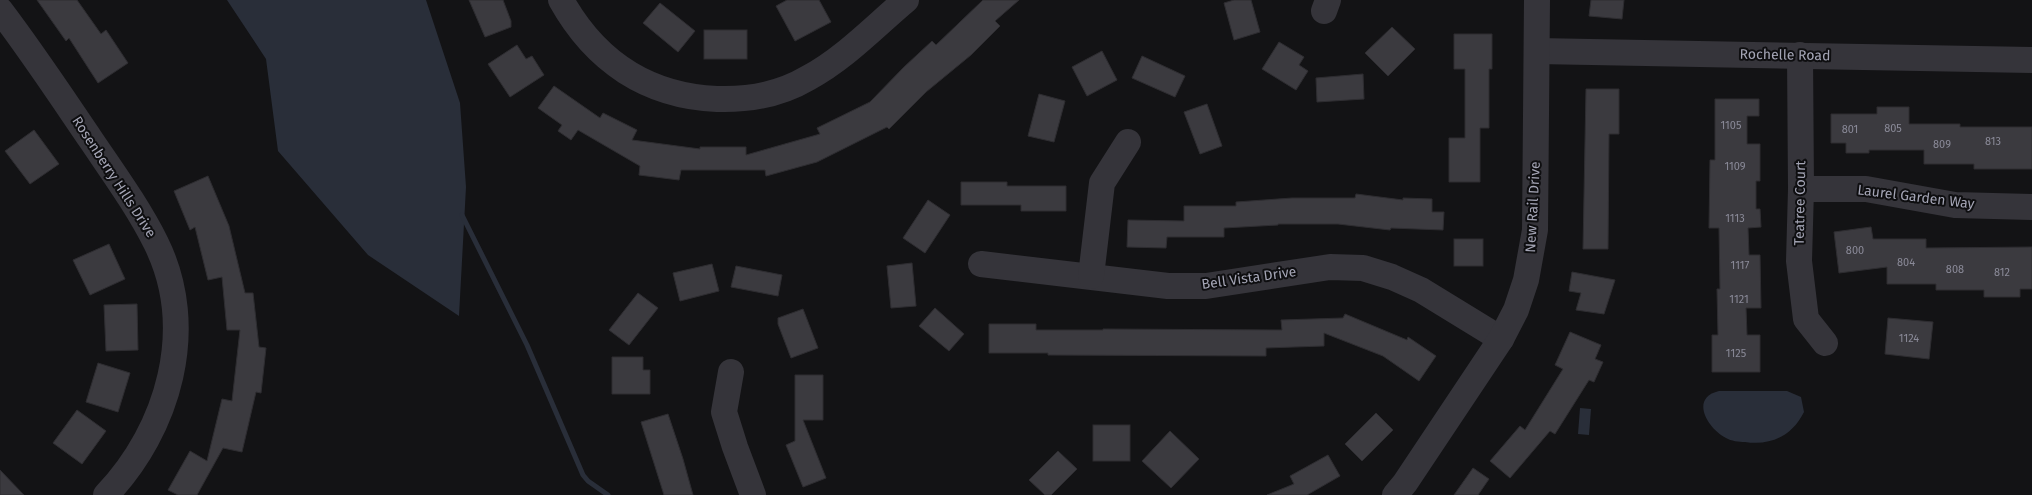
<svg xmlns="http://www.w3.org/2000/svg" width="2032" height="495" viewBox="0 0 2032 495" font-family="'Fira Sans',sans-serif">
<rect width="100%" height="100%" fill="#131315"/>
<g fill="#292e39">
<polygon points="227,0 426,0 460,103 466,187 459,316 368,255 278,151 266,59"/>
<path d="M 1719,391 L 1787,391 L 1801,397 L 1804,412 C 1792,436 1771,446 1745,442 C 1739,442 1731,441 1726,438 C 1708,429 1689,398 1719,391 Z"/>
<polygon points="1580,408 1591,409 1589,435 1578,434"/>
</g>
<g fill="none" stroke-linecap="round" stroke-linejoin="round">
<polyline stroke="#292e39" stroke-width="5" points="462,215 527,345 583,475 588,481 608,495"/>
</g>
<g fill="#3b3a3f" stroke="#2e2d31">
<polygon points="37,0 77,0 101,34 106,30 128,63 98,83 69,38 66,41"/>
<polygon points="469,0 503,0 511,21 511,27 485,37"/>
<polygon points="787,0 819,0 831,22 795,41 776,6"/>
<polygon points="983,0 1019,0 995,21 1000,26 971,55 926,92 889,129 887,127 817,162 766,176 765,170 681,170 679,180 639,175 640,166 578,130 571,140 558,131 562,125 538,108 554,86 600,118 603,113 637,130 632,140 700,149 700,147 746,147 746,155 820,134 817,128 870,102 904,67 932,41 936,45"/>
<polygon points="1234,0 1251,0 1260,32 1234,40 1224,3"/>
<polygon points="1591,0 1624,0 1622,19 1589,16"/>
<polygon points="660,3 695,31 678,52 643,23"/>
<polygon points="1392,27 1415,49 1388,76 1365,53"/>
<rect x="704" y="30" width="43" height="29"/>
<polygon points="1454,34 1492,34 1492,69 1489,69 1489,128 1480,128 1480,182 1449,182 1449,138 1465,138 1465,69 1454,69"/>
<polygon points="1279,42 1304,57 1299,65 1308,71 1296,90 1262,69"/>
<polygon points="517,45 526,59 532,56 544,75 510,97 488,64"/>
<polygon points="1102,51 1117,80 1087,96 1072,67"/>
<polygon points="1142,56 1185,76 1175,97 1132,78"/>
<polygon points="1363,74 1364,99 1317,102 1316,78"/>
<polygon points="1586,89 1619,89 1619,134 1609,134 1608,249 1583,249"/>
<polygon points="1039,94 1065,101 1054,142 1028,136"/>
<polygon points="1715,99 1759,99 1759,116 1747,116 1747,144 1760,144 1760,181 1756,181 1756,209 1760,209 1761,227 1748,228 1749,255 1760,255 1761,308 1746,308 1747,335 1760,335 1760,372 1712,372 1712,335 1718,335 1717,289 1720,289 1719,228 1709,228 1710,160 1715,160"/>
<polygon points="1207,104 1222,146 1200,154 1184,112"/>
<polygon points="1877,107 1909,107 1909,124 1960,124 1960,127 2032,127 2032,169 1974,169 1974,164 1924,164 1924,150 1869,150 1869,153 1846,153 1846,143 1831,143 1831,114 1877,114"/>
<polygon points="34,130 59,164 30,184 5,151"/>
<polygon points="208,176 229,226 245,293 253,293 259,347 266,348 261,393 256,392 242,452 223,448 197,495 178,495 168,490 190,451 207,461 222,399 232,401 240,330 227,330 222,277 208,280 195,227 190,230 174,191"/>
<polygon points="961,182 1007,182 1007,186 1066,186 1066,211 1021,211 1021,205 961,205"/>
<polygon points="1356,194 1403,200 1403,198 1432,199 1432,212 1444,212 1443,230 1391,228 1390,230 1338,224 1278,224 1278,225 1224,228 1224,237 1167,237 1166,248 1127,247 1128,220 1184,221 1184,206 1236,206 1236,202 1292,198 1355,198"/>
<polygon points="928,200 950,215 925,253 903,238"/>
<polygon points="1871,227 1873,239 1926,239 1926,248 2032,247 2032,289 2020,289 2020,297 1984,297 1984,290 1936,290 1936,284 1887,284 1887,267 1839,273 1834,232"/>
<rect x="1454" y="239" width="29" height="27"/>
<polygon points="109,244 125,279 90,295 73,260"/>
<polygon points="912,263 916,306 891,308 887,266"/>
<polygon points="712,264 719,291 680,301 673,273"/>
<polygon points="736,266 782,275 778,296 731,287"/>
<polygon points="1572,272 1615,280 1604,314 1576,310 1581,293 1569,291"/>
<polygon points="638,293 658,308 629,345 609,330"/>
<polygon points="137,304 138,350 106,351 104,305"/>
<polygon points="935,308 964,334 949,351 919,326"/>
<polygon points="803,309 818,348 791,358 778,324 778,318"/>
<polygon points="1345,314 1407,340 1408,337 1436,356 1419,381 1383,356 1324,333 1324,346 1266,348 1266,356 1048,355 1048,353 989,353 989,324 1036,324 1036,330 1103,330 1103,329 1282,330 1281,320 1343,318"/>
<polygon points="1888,318 1933,322 1929,359 1885,354"/>
<polygon points="1570,332 1601,345 1595,359 1603,362 1594,382 1589,380 1555,434 1550,431 1510,478 1490,461 1520,426 1525,430 1563,369 1555,365"/>
<polygon points="612,357 643,357 643,370 650,370 650,394 612,394"/>
<polygon points="98,363 130,373 118,412 86,402"/>
<polygon points="795,375 823,375 823,420 803,420 826,478 803,487 786,445 795,441"/>
<polygon points="77,410 106,431 82,464 53,443"/>
<polygon points="1376,413 1393,430 1362,461 1345,444"/>
<polygon points="668,414 683,459 693,495 664,495 641,422"/>
<rect x="1093" y="425" width="37" height="36"/>
<polygon points="1170,431 1199,459 1171,488 1142,461"/>
<polygon points="1058,451 1077,469 1051,495 1045,495 1029,480"/>
<polygon points="1328,455 1340,476 1307,495 1267,495 1294,484 1290,476"/>
<polygon points="1473,468 1489,479 1478,495 1454,495"/>
<polygon points="0,470 24,495 0,495"/>
</g>
<g fill="none" stroke-linecap="round" stroke-linejoin="round">
<g stroke="#35343a" stroke-width="26">
<path d="M 561,0 C 595,61 647,96 717,99 C 748,100 781,94 808,78 C 845,58 875,26 906,0"/>
<path d="M 0,10 C 32,52 61,96 91,140 C 114,174 138,207 156,243 C 198,328 169,429 106,495"/>
<polyline points="1324,11 1328,0"/>
<polyline points="1537,51 2032,60"/>
<polyline points="1800,55 1801,189 1799,261 1806,319 1825,343"/>
<polyline points="1801,189 1866,189 1955,205 2032,207"/>
<polyline points="981,264 1168,286 1206,286 1330,267 1363,268 1392,277 1421,290 1501,339"/>
<polyline points="1091,276 1102,183 1128,142"/>
<polyline points="731,372 724,412 735,447 753,495"/>
<polyline points="1395,495 1405,483 1501,339 1516,310 1526,280 1535,230 1537,0"/>
</g>
</g>
<g text-anchor="middle" dominant-baseline="central" stroke-width="4" stroke-linejoin="round" paint-order="stroke">
<g font-size="11" fill="#8a8a98">
<text x="1731" y="125">1105</text>
<text x="1893" y="128">805</text>
<text x="1850" y="129">801</text>
<text x="1993" y="141">813</text>
<text x="1942" y="144">809</text>
<text x="1735" y="166">1109</text>
<text x="1735" y="218">1113</text>
<text x="1855" y="250">800</text>
<text x="1906" y="262">804</text>
<text x="1740" y="265">1117</text>
<text x="1955" y="269">808</text>
<text x="2002" y="272">812</text>
<text x="1739" y="299">1121</text>
<text x="1909" y="338">1124</text>
<text x="1736" y="353">1125</text>
</g>
<g font-size="14" fill="#a4a5b5" stroke="#0e0e10">
<text transform="translate(1785 55) rotate(1)">Rochelle Road</text>
<text transform="translate(114 177) rotate(57)">Rosenberry Hills Drive</text>
<text transform="translate(1916 197) rotate(7)">Laurel Garden Way</text>
<text transform="translate(1800 203) rotate(-89)">Teatree Court</text>
<text transform="translate(1533 207) rotate(-87)">New Rail Drive</text>
<text transform="translate(1249 278) rotate(-8)">Bell Vista Drive</text>
</g>
</g>
</svg>
